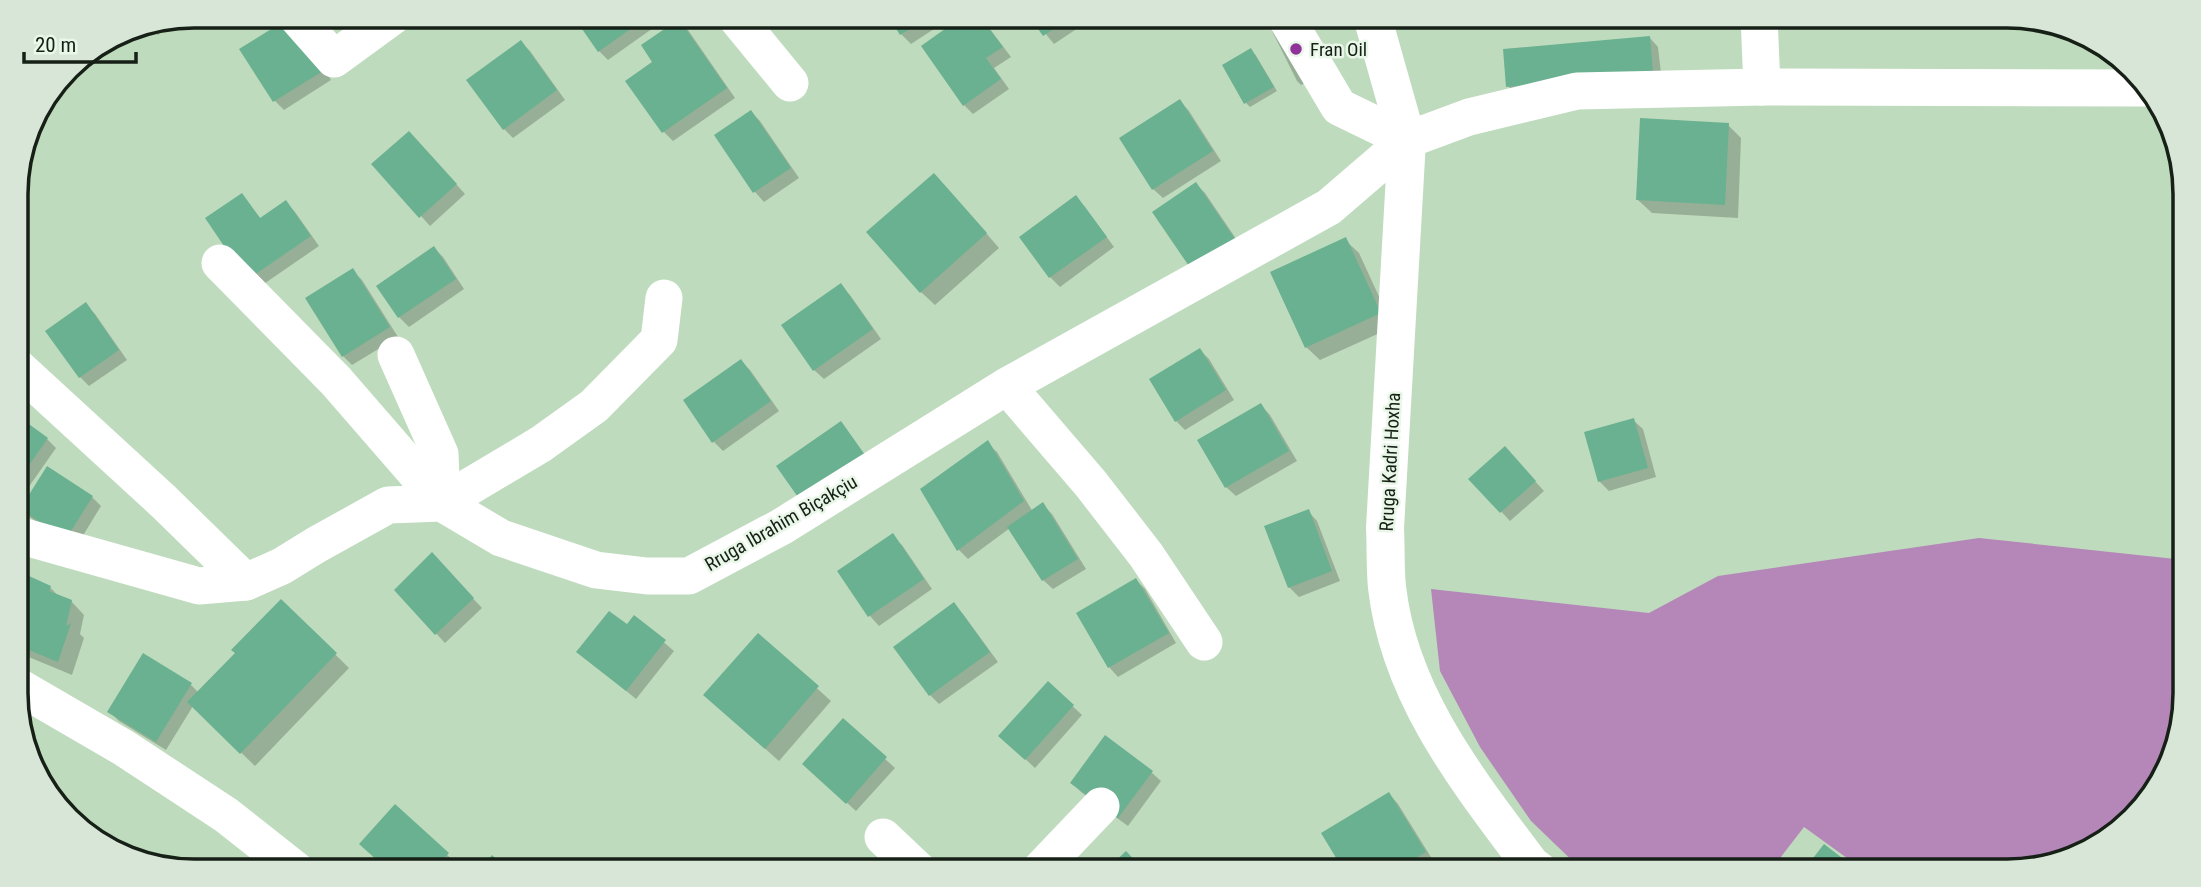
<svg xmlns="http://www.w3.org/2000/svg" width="2201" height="887" viewBox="0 0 2201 887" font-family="'Roboto Condensed',sans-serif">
<rect width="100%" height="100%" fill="#bfdbbd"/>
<polygon fill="#b487b8" points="1979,538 2185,560 2185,693 2176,751 2115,835 2018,871 1865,871 1804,827 1770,871 1583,871 1531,821 1480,747 1440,671 1431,589 1649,613 1718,576"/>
<g fill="#0003">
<polygon points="575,16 649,16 656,26 608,60 599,51"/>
<polygon points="890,16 954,16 911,44 901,34"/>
<polygon points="966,16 980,16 1011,57 994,68 1009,89 973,114 964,105 923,46"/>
<polygon points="1031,16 1091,16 1093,18 1054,44"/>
<polygon points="183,18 158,35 148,25"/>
<polygon points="1296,19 1326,73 1301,85 1297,81 1272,31"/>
<polygon points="679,21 688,30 735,98 673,141 664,132 628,81 655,62"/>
<polygon points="298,29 331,80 284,110 275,101 242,50"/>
<polygon points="1649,37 1658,47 1662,82 1517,95 1508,86"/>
<polygon points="521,42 530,51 565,100 513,138 504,129"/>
<polygon points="1255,54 1277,91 1250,107 1246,103"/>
<polygon points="1180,101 1189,111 1221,161 1163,198 1153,189"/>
<polygon points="751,112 760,121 799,178 764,202 755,192 716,136"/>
<polygon points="1728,125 1741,138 1738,218 1652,213 1638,200"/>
<polygon points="418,142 465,194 430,226 374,164"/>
<polygon points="1196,184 1205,193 1245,252 1154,212"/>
<polygon points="947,188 999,248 935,305 921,292"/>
<polygon points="241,195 261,219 286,202 295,212 319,246 258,288"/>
<polygon points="1076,198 1085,207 1114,247 1060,287 1050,277 1021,237"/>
<polygon points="1345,240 1359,253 1393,327 1320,360 1306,347"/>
<polygon points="434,248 443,257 464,289 409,327 399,317 378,286"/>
<polygon points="353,271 362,280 398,337 352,365 343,356"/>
<polygon points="841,286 850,295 881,339 824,379 814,370"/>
<polygon points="86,305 95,314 127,360 89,386 80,377"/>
<polygon points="1200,350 1209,359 1234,400 1185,430 1176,421"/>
<polygon points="741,361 750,370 779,411 723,451 714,442"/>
<polygon points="1261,405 1270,415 1297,461 1236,496 1226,487"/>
<polygon points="1633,420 1643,429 1656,477 1609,491 1599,481"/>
<polygon points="17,428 47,439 56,448 21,498 18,496"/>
<polygon points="987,443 997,452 1033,512 1043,505 1052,514 1086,569 1053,589 1043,580 1010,528 968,559 959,550 923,490"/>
<polygon points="1514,458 1544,491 1510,521 1471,479"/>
<polygon points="92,497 101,506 76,547 31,518 22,509"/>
<polygon points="1308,511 1317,521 1340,581 1299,597 1289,587"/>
<polygon points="892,536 902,545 932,589 879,626 870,616 839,572"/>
<polygon points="432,555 482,608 445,643 396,590"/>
<polygon points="18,573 50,587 59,597 71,601 84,615 80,634 84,638 72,675 19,653"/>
<polygon points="1136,580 1145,589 1176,643 1118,677 1109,667"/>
<polygon points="281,601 349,668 255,766 193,706 166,750 119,721 109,711 191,685 199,693 237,653"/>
<polygon points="954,605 963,614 998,662 939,704 930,695"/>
<polygon points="634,617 674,651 636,699 579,652 627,627"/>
<polygon points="758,635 831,701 779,761 719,708"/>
<polygon points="1048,683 1082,715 1035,768 1010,745"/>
<polygon points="843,721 895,768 856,811 814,773"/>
<polygon points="1151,772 1161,781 1128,826 1081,792 1072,783"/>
<polygon points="1389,794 1398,804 1434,862 1418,871 1346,871 1324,834"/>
<polygon points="395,807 457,864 450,871 390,871 361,844"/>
</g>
<g fill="#6ab191">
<polygon points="573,16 649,16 598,52"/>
<polygon points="888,16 931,16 900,35"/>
<polygon points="963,16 980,16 1003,47 986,58 1001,79 963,106 921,46"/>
<polygon points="1029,16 1073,16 1043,36"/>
<polygon points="289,18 323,71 273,102 239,49"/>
<polygon points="679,19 727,88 662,133 625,81 652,62 641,45"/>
<polygon points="1650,36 1653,73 1506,87 1503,49"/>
<polygon points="521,40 557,90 503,130 466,80"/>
<polygon points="1251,48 1274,87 1244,104 1222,65"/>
<polygon points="1180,99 1213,151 1152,190 1119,138"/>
<polygon points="751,110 791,168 753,193 714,135"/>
<polygon points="1640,118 1729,123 1725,205 1636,200"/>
<polygon points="409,131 457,184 419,218 371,164"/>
<polygon points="934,173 987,233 920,293 866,232"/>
<polygon points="1196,182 1237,242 1193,272 1152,212"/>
<polygon points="242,193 260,218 286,200 311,236 247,280 205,218"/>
<polygon points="1076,195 1107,237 1049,278 1019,237"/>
<polygon points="1346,237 1381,313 1305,348 1270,272"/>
<polygon points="434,246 456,279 398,318 376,286"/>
<polygon points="353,268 390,327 342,357 305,298"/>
<polygon points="841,283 873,329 813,371 781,325"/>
<polygon points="86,302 119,350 79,378 45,331"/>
<polygon points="1200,348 1226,390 1175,422 1149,379"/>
<polygon points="741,359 771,401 712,443 683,400"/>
<polygon points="1261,403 1289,451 1225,488 1197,440"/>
<polygon points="1634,418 1648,468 1598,482 1584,432"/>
<polygon points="22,419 48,438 18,481 17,425"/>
<polygon points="841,421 870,462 805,507 776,466"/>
<polygon points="988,440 1024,501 957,551 920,489"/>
<polygon points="1505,446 1536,481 1500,513 1468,479"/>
<polygon points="47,466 93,496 66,539 20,509"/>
<polygon points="1043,502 1078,559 1042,581 1007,527"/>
<polygon points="1309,509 1332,571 1288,588 1264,526"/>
<polygon points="893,533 924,579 868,617 837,571"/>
<polygon points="432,552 474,598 435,635 394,590"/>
<polygon points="18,571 51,586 49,591 72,600 66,626 71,623 58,662 19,646"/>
<polygon points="1136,578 1169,633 1108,668 1076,613"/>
<polygon points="281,599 337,653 240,754 187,702 235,653 231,650"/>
<polygon points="954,602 990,652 929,696 893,647"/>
<polygon points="609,611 627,624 634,615 666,640 626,691 576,652"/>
<polygon points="758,633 819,686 765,749 703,695"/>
<polygon points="143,653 192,683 156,742 107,712"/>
<polygon points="1048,681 1074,705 1025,760 998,736"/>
<polygon points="843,718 887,757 846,804 802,764"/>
<polygon points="1105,735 1153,771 1118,818 1070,783"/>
<polygon points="1389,792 1426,852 1394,871 1344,871 1321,833"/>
<polygon points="395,804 449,853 433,871 389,871 359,844"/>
<polygon points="1824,844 1859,871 1803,871"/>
<polygon points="1126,851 1145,871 1105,871"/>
<polygon points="492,855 510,871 478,871"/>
<polygon points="881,862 889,871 871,871"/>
</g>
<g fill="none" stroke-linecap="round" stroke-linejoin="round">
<g stroke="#fff" stroke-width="37">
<polyline points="296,16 334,59 393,16"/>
<polyline points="735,16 790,83"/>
<polyline points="1285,16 1339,107 1407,140"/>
<polyline points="1759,16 1762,87"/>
<polyline points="220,263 337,382 442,503"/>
<polyline points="396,355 440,454 442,503"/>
<polyline points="17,367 164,502 246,582"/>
<polyline points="1007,386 1091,484 1146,555 1204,642"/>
<polyline points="442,503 541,444 594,406 659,340 664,298"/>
<polyline points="18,535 199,586 246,582 282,566 316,545 388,505 442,503 501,538 596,570 647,576 689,576 781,527 1007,386 1329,207 1407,140 1469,117 1577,91 1762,87 2149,88"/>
<polyline points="19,687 124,748 226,815 297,871"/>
<polyline points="883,837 919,871"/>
<polyline points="1039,871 1101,806"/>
</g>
<path stroke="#fff" stroke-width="38" d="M 1372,16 L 1407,140 L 1385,528 C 1386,547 1385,567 1387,587 C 1399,695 1468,781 1531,865 L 1539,871"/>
</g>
<circle fill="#91329b" stroke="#e9f7e8" stroke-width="2.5" cx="1296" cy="49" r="7"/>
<g text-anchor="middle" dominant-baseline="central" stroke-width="5" stroke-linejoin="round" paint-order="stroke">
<g font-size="19" fill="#162016" stroke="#e9f7e8" text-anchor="start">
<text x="1310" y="49">Fran Oil</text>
</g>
<g font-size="19" fill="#162016" stroke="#e9f7e8">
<text transform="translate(1390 462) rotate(-87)">Rruga Kadri Hoxha</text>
<text transform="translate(781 523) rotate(-30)">Rruga Ibrahim Biçakçiu</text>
</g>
</g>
<path d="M0 0H2201V887H0ZM194 28H2007A166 166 0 0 1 2173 194V693A166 166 0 0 1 2007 859H194A166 166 0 0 1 28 693V194A166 166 0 0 1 194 28Z" fill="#d8e6d7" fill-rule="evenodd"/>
<path fill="none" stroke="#162016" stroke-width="3.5" d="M194 28H2007A166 166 0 0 1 2173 194V693A166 166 0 0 1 2007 859H194A166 166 0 0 1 28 693V194A166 166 0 0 1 194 28Z"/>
<path d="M24 52v10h112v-10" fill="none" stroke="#162016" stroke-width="3.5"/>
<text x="35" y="52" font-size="21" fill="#162016" stroke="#e9f7e8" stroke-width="5" paint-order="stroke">20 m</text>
</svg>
